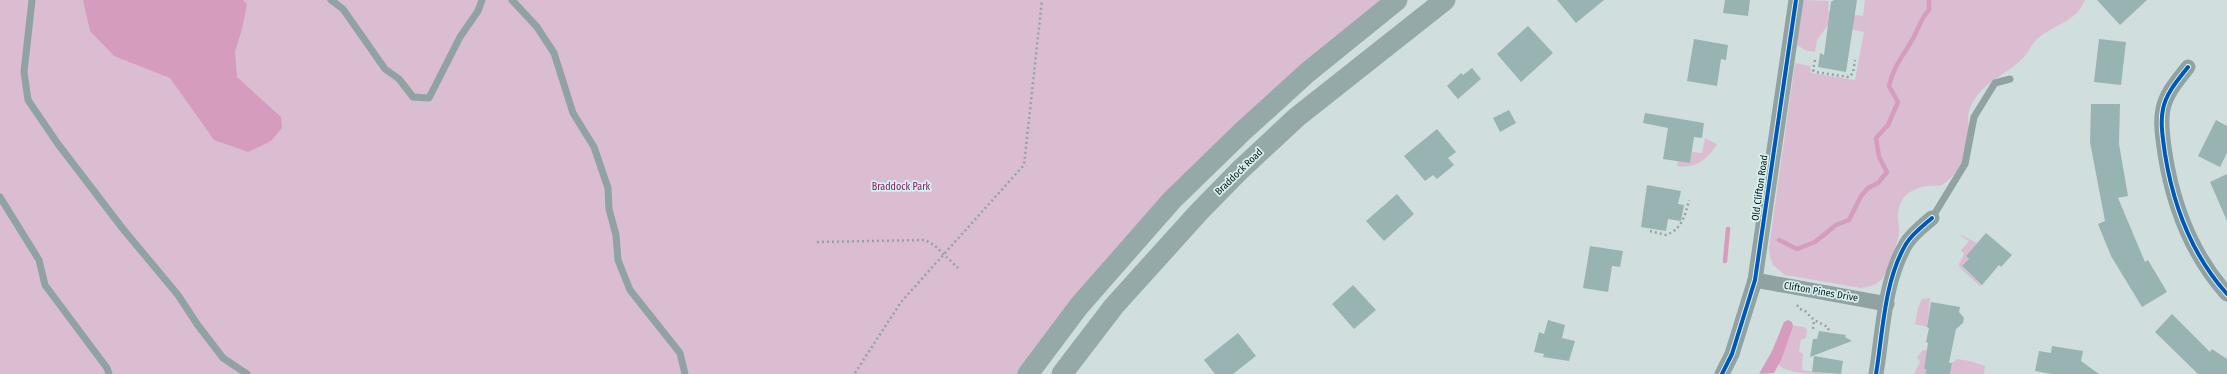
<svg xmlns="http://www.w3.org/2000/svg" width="2227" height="374" viewBox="0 0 2227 374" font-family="'Fira Sans Condensed',sans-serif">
<rect width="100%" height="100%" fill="#d0dfde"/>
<g fill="#dabdd0">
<polygon points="0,0 1404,0 1243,131 1028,374 0,374"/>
<path d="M 1803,0 L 1829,1 L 1828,11 L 1863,16 L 1865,0 L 2085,0 C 2076,23 2053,24 2036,40 C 2031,45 2028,54 2022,59 C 2005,76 1981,83 1971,106 C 1966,117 1969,122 1969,133 C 1970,154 1958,176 1940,186 C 1921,184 1900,191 1898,213 C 1897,220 1900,227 1899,234 C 1897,244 1887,273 1881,280 C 1875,286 1868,287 1861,288 L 1785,275 L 1773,265 L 1770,257 L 1769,248 L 1795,63 L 1810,66 L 1811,73 L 1855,80 L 1864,32 L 1828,25 L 1817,40 L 1815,52 L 1805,50 L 1797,45 Z"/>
<path d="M 1705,138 L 1717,144 C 1707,160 1696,169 1677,166 L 1678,161 L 1690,163 L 1692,152 L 1702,153 Z"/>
<polygon points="1961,235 1977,243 1966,256 1969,259 1962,267 1982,285 1980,286 1960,268 1959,264 1964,254 1961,250 1969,241 1961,236"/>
<polygon points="1930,298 1927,327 1915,324 1918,308 1922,299"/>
<path d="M 1789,325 L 1804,327 L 1807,330 L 1806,338 L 1801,340 L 1799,351 L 1803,354 L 1802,370 L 1827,374 C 1812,374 1775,374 1776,358 C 1777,348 1785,335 1789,325 Z"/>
<polygon points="1923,350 1930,350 1926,359 1925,374 1914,374 1920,362 1917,357"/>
<polygon points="1957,359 1970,361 1985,366 1984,374 1950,374 1952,363"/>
</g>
<g fill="#d69cbe">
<polygon points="83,0 243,0 247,4 242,29 235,52 237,77 281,117 282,128 271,141 248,152 214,140 170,78 114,56 90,31"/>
<polygon points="1788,320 1792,322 1793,326 1782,358 1774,373 1759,374 1772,351 1784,322"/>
</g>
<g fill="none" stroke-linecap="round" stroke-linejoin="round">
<g stroke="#d69cbe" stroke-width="4.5">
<path d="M 1779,240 L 1797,249 L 1815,242 L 1836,225 L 1849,220 L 1861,196 L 1868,188 L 1878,183 L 1887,172 L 1879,157 L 1876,138 L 1888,125 L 1898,102 L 1889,86 C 1893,68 1902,57 1911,42 C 1918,31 1920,19 1929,10 L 1929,0"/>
<polyline points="1725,261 1728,229"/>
</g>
</g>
<g fill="#97b4b3">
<polygon points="1557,0 1604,0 1576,23"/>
<polygon points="1725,0 1750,0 1748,16 1723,13"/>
<polygon points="1834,0 1857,0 1846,72 1818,67 1820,53 1824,55 1831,2"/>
<polygon points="2097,0 2147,0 2120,25"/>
<polygon points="1528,26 1553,53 1521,82 1497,54"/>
<polygon points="1694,39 1728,45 1726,60 1721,59 1717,86 1687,81"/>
<polygon points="2099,39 2126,42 2121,85 2094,82"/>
<polygon points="1472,68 1481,79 1458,99 1447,86 1461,73 1463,75"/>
<polygon points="2091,104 2120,104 2119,144 2128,196 2118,198 2145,262 2148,260 2167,292 2142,307 2111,256 2098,224 2105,221 2090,142"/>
<polygon points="1509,110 1516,123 1500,132 1493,118"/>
<polygon points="1645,113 1704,123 1702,138 1694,137 1690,163 1663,159 1668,128 1643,123"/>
<polygon points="2216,120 2227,126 2227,153 2220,167 2198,156"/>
<polygon points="1437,129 1456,152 1448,158 1454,165 1437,179 1433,175 1425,181 1404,156"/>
<polygon points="2227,174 2227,221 2210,182"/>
<polygon points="1647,185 1681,191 1678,204 1684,205 1681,221 1668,219 1666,231 1641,227"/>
<polygon points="1397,194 1414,214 1384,241 1366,221"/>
<polygon points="1986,233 2012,255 2001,267 1999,265 1982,285 1962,266 1969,259 1966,256"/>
<polygon points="1590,246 1623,251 1620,267 1612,266 1608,292 1583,288"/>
<polygon points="1353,285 1376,310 1354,329 1332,304"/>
<polygon points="1931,302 1960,307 1959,312 1964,318 1963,323 1956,329 1949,363 1952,363 1950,374 1925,374 1926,369 1924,369 1928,343 1926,342 1929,328 1927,327"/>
<polygon points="2172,314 2210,352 2212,349 2227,359 2227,374 2198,374 2155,332"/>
<polygon points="1548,320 1565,325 1562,338 1575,341 1569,361 1543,357 1544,354 1534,352 1539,332 1544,334"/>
<polygon points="1819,331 1846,335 1845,337 1852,341 1810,357 1813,339 1817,339"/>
<polygon points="1238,333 1256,356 1233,374 1215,374 1204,360"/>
<polygon points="2052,346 2083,351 2081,361 2099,374 2052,374 2035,371 2039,351 2051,353"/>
<polygon points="1814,356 1843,361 1841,374 1812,372"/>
</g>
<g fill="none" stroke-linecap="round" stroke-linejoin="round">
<g stroke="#94a3a2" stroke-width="2.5" stroke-dasharray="2 3" stroke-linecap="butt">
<polyline points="1815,60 1813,70 1815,72 1849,77 1853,73 1855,60"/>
<path d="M 1650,231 L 1666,235 C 1682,229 1685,216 1689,200"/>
<polyline points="817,242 925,240 934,245 958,268"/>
<polyline points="1797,305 1800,309 1805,311 1814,320 1828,327 1829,332"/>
<polyline points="1813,329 1814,320"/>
<polyline points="855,373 901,302 1024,165 1042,0"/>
</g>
<g stroke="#90a2a2" stroke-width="7">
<polyline points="32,0 24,72 28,100 58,144 123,229 178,295 197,324 223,358 247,374"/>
<polyline points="331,0 343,9 385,69 399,79 413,97 429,98 460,37 478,11 482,0"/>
<polyline points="512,0 537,27 554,53 573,113 594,147 608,188 609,209 616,235 618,260 630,290 680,353 685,374"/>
<polyline points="0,197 39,260 45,285 107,368 109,374"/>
<polyline points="1932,218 1965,164 1974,117 1995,83 2010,79"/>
</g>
<g stroke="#90a2a2" stroke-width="15">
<path d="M 2188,67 C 2178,80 2166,93 2163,109 C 2160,123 2163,139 2165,154 C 2173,204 2192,255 2227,294"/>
<polyline points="1755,280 1887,304"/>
<polyline points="1722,374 1732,354 1755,280 1796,0"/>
<path d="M 1876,374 C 1883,332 1884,281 1906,244 C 1912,234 1924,225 1932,218"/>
</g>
<g stroke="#94a9a8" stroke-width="21">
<polyline points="1028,374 1079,306 1172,200 1243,131 1308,72 1397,0"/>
<polyline points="1062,374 1114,306 1198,213 1239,171 1297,117 1445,0"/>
</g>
<g stroke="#d7f2f1" stroke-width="6">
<g id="cycleway">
<path d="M 2188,67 C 2178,80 2166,93 2163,109 C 2160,123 2163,139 2165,154 C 2173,204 2192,255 2227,294"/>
<polyline points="1722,374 1732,354 1755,280 1796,0"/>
<path d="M 1876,374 C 1883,332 1884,281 1906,244 C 1912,234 1924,225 1932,218"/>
</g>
</g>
<use href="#cycleway" stroke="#0057b8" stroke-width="4"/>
</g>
<g text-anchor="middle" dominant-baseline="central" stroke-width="3.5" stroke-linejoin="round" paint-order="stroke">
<g font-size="10" fill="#0e1717" stroke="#d7f2f1">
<text transform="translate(1239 172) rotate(-44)">Braddock Road</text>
<text transform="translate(1760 188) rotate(-82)">Old Clifton Road</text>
<text transform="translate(1821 292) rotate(10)">Clifton Pines Drive</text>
</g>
<g font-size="10" fill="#851b5f" stroke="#d7f2f1">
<text x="901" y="187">Braddock Park</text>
</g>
</g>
</svg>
